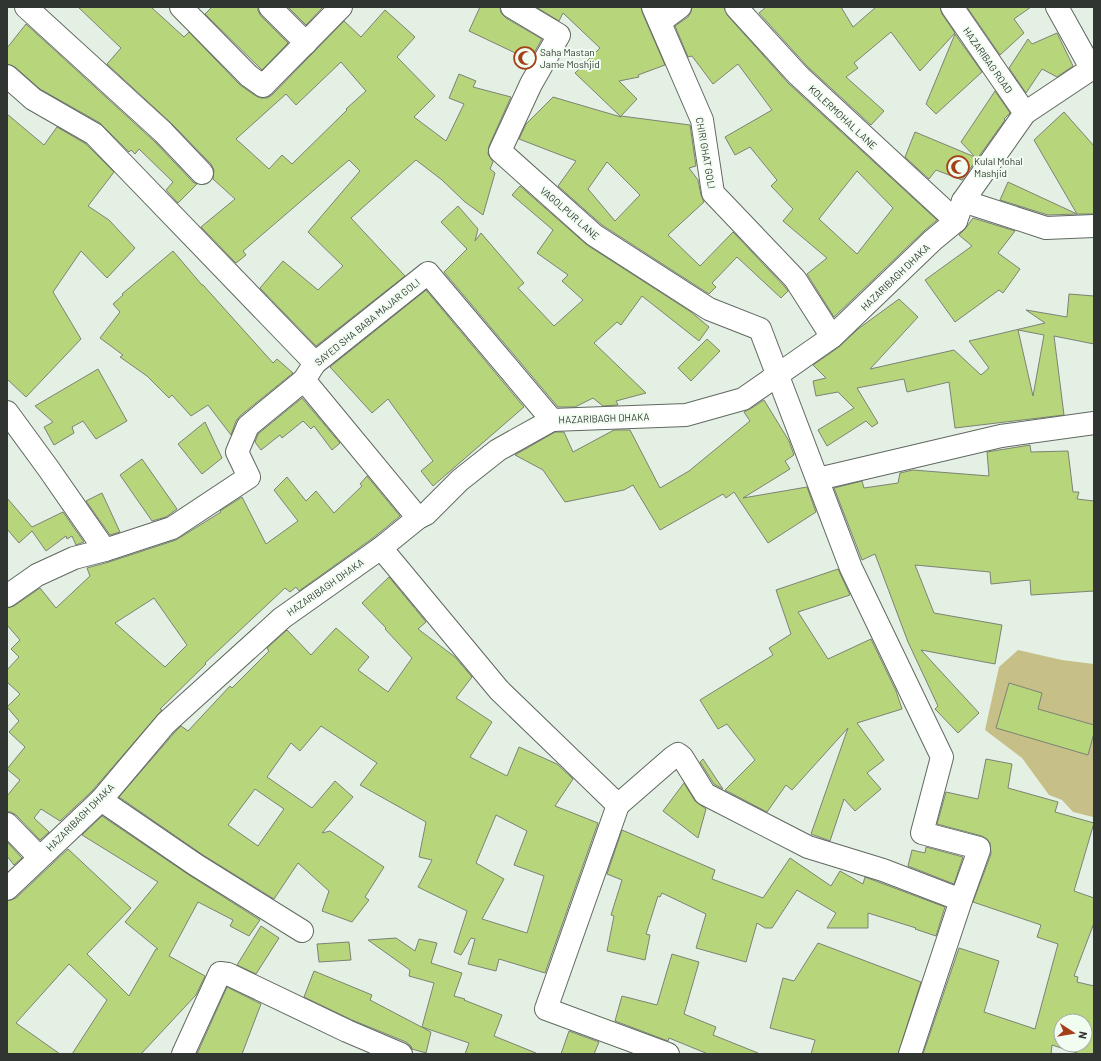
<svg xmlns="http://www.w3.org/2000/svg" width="1101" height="1061" viewBox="0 0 1101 1061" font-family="Barlow,sans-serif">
<rect width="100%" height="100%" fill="#e5f0e5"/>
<polygon fill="#c6c088" points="1018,650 1062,660 1094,664 1093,817 1073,812 1062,800 1049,795 1022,758 985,730 999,667"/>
<g fill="#b7d57a" stroke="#7d8276" fill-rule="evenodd">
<path d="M 78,7 L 151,7 L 184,37 L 189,32 L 240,85 L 256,96 L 261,98 L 267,98 L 272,95 L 344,21 L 361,37 L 385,10 L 415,37 L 397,57 L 435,96 L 414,117 L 446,141 L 464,104 L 449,98 L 459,74 L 476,81 L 473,87 L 511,97 L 489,146 L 488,154 L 493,162 L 490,169 L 495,173 L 483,215 L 465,202 L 442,180 L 416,160 L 351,218 L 405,276 L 316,346 L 260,288 L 283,261 L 318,290 L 343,266 L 308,232 L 360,171 L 349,160 L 243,251 L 246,255 L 236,263 L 201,227 L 235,199 L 213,179 L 214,170 L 211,164 L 171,123 L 107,64 L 121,48 ZM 341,62 L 366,91 L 346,109 L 347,110 L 292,164 L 282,155 L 269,169 L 236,139 L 286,94 L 296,105 Z"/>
<polygon points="212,7 258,7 258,11 261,16 288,43 262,70 205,14"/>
<polygon points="288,7 323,7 306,25"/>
<polygon points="480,7 500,7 501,13 506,18 542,39 530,60 469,31"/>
<path d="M 536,7 L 641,7 L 642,12 L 665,65 L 638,75 L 639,77 L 619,81 L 637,99 L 621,116 L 690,125 L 696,166 L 689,168 L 698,180 L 701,195 L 704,202 L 668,235 L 700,266 L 733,232 L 785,287 L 788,291 L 781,298 L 737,257 L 712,283 L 716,287 L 709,294 L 602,225 L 558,186 L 576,161 L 519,139 L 526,124 L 553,97 L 621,117 L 575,73 L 600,48 L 563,13 L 559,21 ZM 607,162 L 640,195 L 615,221 L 588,189 Z"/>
<path d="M 692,7 L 724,7 L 727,15 L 789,84 L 937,220 L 924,231 L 834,317 L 807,274 L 827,258 L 783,221 L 793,209 L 771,186 L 777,180 L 750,147 L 735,155 L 725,137 L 772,110 L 738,64 L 713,84 L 692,56 L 688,57 L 675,26 L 688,17 L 691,12 ZM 857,171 L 893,208 L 857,254 L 819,219 Z"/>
<polygon points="766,7 841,7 853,27 876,7 940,7 942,14 955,33 920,71 891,32 854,63 858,68 846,77 884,111 871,125 807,66 759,13"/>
<polygon points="967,7 1031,7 1014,19 1024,33 1000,55"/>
<polygon points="26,24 154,141 193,182 197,184 178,203 166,190 173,182 139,149 135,154 131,150 129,152 100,123 40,89 15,67 7,64 7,48"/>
<polygon points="1057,33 1073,66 1057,77 1042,69 1026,93 1009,68 1028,39 1032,44"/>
<polygon points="955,34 982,72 936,114 926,104"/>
<polygon points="995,91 1010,113 1004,119 1005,120 962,180 936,170 929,179 905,157 915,132 975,157 961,142"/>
<polygon points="1064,112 1094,146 1094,214 1077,214 1034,140"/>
<polygon points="7,114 44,145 57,127 86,144 114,172 88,206 109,220 135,248 107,278 81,251 53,292 81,339 26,397 7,379"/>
<polygon points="1008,182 1077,214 1048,215 1000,200"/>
<polygon points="520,186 587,245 691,312 709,327 699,341 642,296 621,325 617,322 594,343 646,393 616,401 618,405 603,406 593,398 575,407 558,407 444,272 467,249 441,222 458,206 478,229 475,241 481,233 524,283 518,288 554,326 583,300 562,281 568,275 537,253 553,230 512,195"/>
<polygon points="973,218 1015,231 998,253 1020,269 1003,293 999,290 955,322 925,280 972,246 959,235 965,229"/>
<polygon points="173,251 202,285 203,285 273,363 277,359 293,373 240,416 236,421 231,435 208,405 191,416 172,395 169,398 147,376 120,357 123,355 100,338 120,312 113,304 123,295 122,294"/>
<polygon points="426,290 524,407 433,486 421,471 433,461 388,399 372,413 330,367"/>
<path d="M 1069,294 L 1094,296 L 1094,344 L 1054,336 L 1064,415 L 955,428 L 949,382 L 907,392 L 904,379 L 857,388 L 878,423 L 872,427 L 866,421 L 827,446 L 818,430 L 854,408 L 838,392 L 816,396 L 813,381 L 826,378 L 813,365 L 839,347 L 858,329 L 899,299 L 918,317 L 870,369 L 954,350 L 981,375 L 989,368 L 969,341 L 1045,323 L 1026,310 L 1067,317 ZM 1018,330 L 1044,335 L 1033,396 Z"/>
<polygon points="707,339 720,351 691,381 678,368"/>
<polygon points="98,369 127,421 96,439 83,421 72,427 74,433 54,445 44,427 53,422 35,406"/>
<polygon points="302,398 340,443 332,450 314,426 311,429 303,421 282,438 280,435 261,450 255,442 258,434"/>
<polygon points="764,400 789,441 794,455 785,461 790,469 743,498 807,487 816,512 768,543 734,492 726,498 723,494 660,530 633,485 624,490 565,502 543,470 515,455 555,432 564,432 573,452 614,430 630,430 660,488 689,471 750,421 744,412 750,409"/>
<polygon points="205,422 222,458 202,474 178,444"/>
<polygon points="1030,445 1031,452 1068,451 1073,492 1079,492 1077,499 1094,501 1094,591 1031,595 1030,580 991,584 990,572 915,565 934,613 1002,625 995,664 921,650 979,713 958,733 935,709 938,706 908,642 875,554 862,560 834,488 862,481 864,488 898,483 900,473 913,470 989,476 987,452"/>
<polygon points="142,459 177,509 166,517 152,521 120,475"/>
<path d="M 367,476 L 400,516 L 373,538 L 299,591 L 296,587 L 290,592 L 285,588 L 205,663 L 206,664 L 160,709 L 162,710 L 92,791 L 60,821 L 41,809 L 34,818 L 49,832 L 40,840 L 16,815 L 11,812 L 7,812 L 7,796 L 20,780 L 7,769 L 25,747 L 9,732 L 19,721 L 7,707 L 20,694 L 7,682 L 7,670 L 19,657 L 11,649 L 20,640 L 7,625 L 7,608 L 14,606 L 40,588 L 56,608 L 90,576 L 87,568 L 109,562 L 176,540 L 221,512 L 220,511 L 242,497 L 266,544 L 298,521 L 274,490 L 287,477 L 306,501 L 316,491 L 334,513 L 362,486 L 360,484 ZM 154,598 L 187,645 L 165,667 L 115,623 Z"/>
<polygon points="102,493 120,532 110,535 86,501"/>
<polygon points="7,498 32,527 63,512 84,542 76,545 72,536 67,539 66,536 46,551 32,531 19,543 7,529"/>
<polygon points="838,569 850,595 798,612 828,659 871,639 896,691 902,709 857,723 884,760 867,773 881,789 855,811 844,799 830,841 811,834 848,728 792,790 786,785 767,812 725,790 755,760 727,724 718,729 700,700 773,655 769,648 791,634 776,590"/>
<path d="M 389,577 L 426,622 L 418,629 L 455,657 L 472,677 L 456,698 L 492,722 L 470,757 L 507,776 L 519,747 L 557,764 L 573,779 L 555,806 L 598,823 L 545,973 L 499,959 L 496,971 L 468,964 L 475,939 L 471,938 L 461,955 L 454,952 L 467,911 L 418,887 L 432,860 L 419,857 L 426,822 L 360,785 L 377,763 L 321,726 L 300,751 L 291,743 L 267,777 L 312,808 L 335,781 L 353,797 L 322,833 L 330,831 L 384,867 L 365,897 L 369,900 L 352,922 L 322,911 L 329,891 L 298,863 L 274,899 L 203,855 L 119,797 L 175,732 L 181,726 L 188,731 L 230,686 L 232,688 L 269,651 L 267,648 L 287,630 L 311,655 L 336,628 L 369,657 L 358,670 L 388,692 L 412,658 L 385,629 L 386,628 L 362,603 ZM 255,789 L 284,809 L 258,846 L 228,825 ZM 496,815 L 527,831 L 514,865 L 544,876 L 527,933 L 482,919 L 504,879 L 476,863 Z"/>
<polygon points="1009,683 1042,693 1038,709 1094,725 1094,733 1088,755 996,728"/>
<polygon points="703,759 723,789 714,784 700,762"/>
<path d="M 986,759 L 1012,764 L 1008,788 L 1058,802 L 1055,812 L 1094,823 L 1074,891 L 1094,898 L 1094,923 L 1074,976 L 1078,977 L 1077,982 L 1094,986 L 1094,1054 L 1080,1054 L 1052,1045 L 1051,1054 L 923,1054 L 959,948 L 999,961 L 984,1012 L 1035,1029 L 1058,944 L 1037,937 L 1041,925 L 973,902 L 991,854 L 990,843 L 987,839 L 982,836 L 937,824 L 946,792 L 978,799 ZM 1061,1021 L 1085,1021 L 1085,1045 L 1061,1045 Z"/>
<polygon points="684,783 695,801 706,809 698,838 663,811"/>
<polygon points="102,816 189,875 260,920 249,936 230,926 233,920 198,902 169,956 205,976 196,995 141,1054 72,1054 107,1000 69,964 16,1023 60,1054 7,1054 7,901 16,898 68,849 131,908 87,954 129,996 156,949 158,949 125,922 158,882 82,835"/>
<polygon points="622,830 715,870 712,879 763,898 790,858 831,886 840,871 863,884 865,877 945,907 936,936 915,929 916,928 868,913 868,928 827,928 836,913 797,890 772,928 765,928 757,923 746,962 696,948 706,914 662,893 660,897 658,896 646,934 650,935 645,960 607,951 614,916 611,915 622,880 607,874"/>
<polygon points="7,842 22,858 14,865 7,856"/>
<polygon points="926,847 963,857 954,884 908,866 912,850 925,853"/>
<polygon points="261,926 279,938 256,974 237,965"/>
<polygon points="396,938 415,951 419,939 437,943 431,963 462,973 454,996 465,999 464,1000 502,1015 494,1036 536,1053 536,1054 465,1054 469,1043 422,1027 434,983 409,976 410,970 368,940"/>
<polygon points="349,942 351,960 319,962 317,944"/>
<polygon points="818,943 921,982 898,1054 811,1054 815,1040 770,1028 783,978 794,981"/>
<polygon points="672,954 699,962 684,1014 716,1027 713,1035 758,1053 758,1054 708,1054 669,1038 668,1041 615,1021 622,996 657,1005"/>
<polygon points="314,971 372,995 370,1000 431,1032 426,1053 412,1049 411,1046 406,1042 352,1020 304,997"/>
<polygon points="227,987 261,1004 242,1054 197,1054"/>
<polygon points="569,1031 599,1042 594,1054 561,1054"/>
</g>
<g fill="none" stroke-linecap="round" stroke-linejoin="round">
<g stroke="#606960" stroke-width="24">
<g id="street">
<polyline points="26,7 163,132 202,173"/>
<polyline points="181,7 249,76 263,86 341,7"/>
<polyline points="270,7 306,43"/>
<polyline points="512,7 559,35 531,84 500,151 594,235 709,309 760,329 851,568 942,757 922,833 979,848 979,850 961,900 910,1054"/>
<polyline points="653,7 702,120 713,193 795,279 832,337"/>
<polyline points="736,7 798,75 956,221"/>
<polyline points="952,7 1025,113"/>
<polyline points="1057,7 1091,68"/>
<polyline points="660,22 680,7"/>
<polyline points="7,76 33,99 94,134 315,363"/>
<polyline points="963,201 1046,228 1094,226"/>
<polyline points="304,380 418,518"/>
<polyline points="7,412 48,468 105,550"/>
<polyline points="818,479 1001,436 1094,423"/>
<polyline points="381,548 499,690 618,805 672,758 678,754 682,757 705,794 808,847 883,870 961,900"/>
<polyline points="7,596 37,575 74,558 105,550 172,528 249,477 237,452 248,426 304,380 315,363 428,273 552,420"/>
<polyline points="101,800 196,865 302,931"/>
<polyline points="618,805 546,1009 668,1054"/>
<polyline points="7,824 39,857"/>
<polyline points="183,1054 220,973 228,974 347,1031 401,1054"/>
</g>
</g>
<g stroke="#606960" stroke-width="24">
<polyline id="secondary" points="7,889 101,800 166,723 282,618 381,548 418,518 426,514 460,480 498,450 552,420 686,415 743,399 832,337 933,240 956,221 963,201 1025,113 1094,67"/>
</g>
<use href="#street" stroke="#fff" stroke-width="22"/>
<use href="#secondary" stroke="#fff" stroke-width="22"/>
</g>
<defs>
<g id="mosque-ring" transform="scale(1.15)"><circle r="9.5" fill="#f2fdf2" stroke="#a53f18" stroke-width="1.5"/><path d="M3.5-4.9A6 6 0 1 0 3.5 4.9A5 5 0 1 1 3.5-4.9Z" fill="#a53f18"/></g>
</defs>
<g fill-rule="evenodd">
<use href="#mosque-ring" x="525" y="58"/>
<use href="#mosque-ring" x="958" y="167"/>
</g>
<g text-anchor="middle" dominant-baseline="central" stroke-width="4" stroke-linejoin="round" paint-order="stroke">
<g font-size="10" fill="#313531" stroke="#f2fdf2" text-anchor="start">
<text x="540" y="52">Saha Mastan<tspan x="540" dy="12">Jame Moshjid</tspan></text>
<text x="974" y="161">Kulal Mohal<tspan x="974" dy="12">Mashjid</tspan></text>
</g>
<g font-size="10" fill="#313531" stroke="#f2fdf2">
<text transform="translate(988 60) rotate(55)">HAZARIBAG ROAD</text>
<text transform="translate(843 117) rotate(43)">KOLERMOHAL LANE</text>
<text transform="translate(706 153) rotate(80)">CHIRI GHAT GOLI</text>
<text transform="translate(570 213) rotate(41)">VAGOLPUR LANE</text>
<text transform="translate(895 277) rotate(-44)">HAZARIBAGH DHAKA</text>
<text transform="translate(367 322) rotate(-39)">SAYED SHA BABA MAJAR GOLI</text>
<text transform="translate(604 418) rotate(-2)">HAZARIBAGH DHAKA</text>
<text transform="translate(325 587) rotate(-35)">HAZARIBAGH DHAKA</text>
<text transform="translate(80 817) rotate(-45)">HAZARIBAGH DHAKA</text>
</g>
</g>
<rect width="1101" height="1061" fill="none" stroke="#313531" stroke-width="16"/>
<g transform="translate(1073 1033) rotate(102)"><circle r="19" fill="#f2fdf2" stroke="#a5ada5"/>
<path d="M0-3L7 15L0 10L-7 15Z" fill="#a53f18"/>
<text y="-6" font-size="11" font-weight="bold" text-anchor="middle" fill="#313531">N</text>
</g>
</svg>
